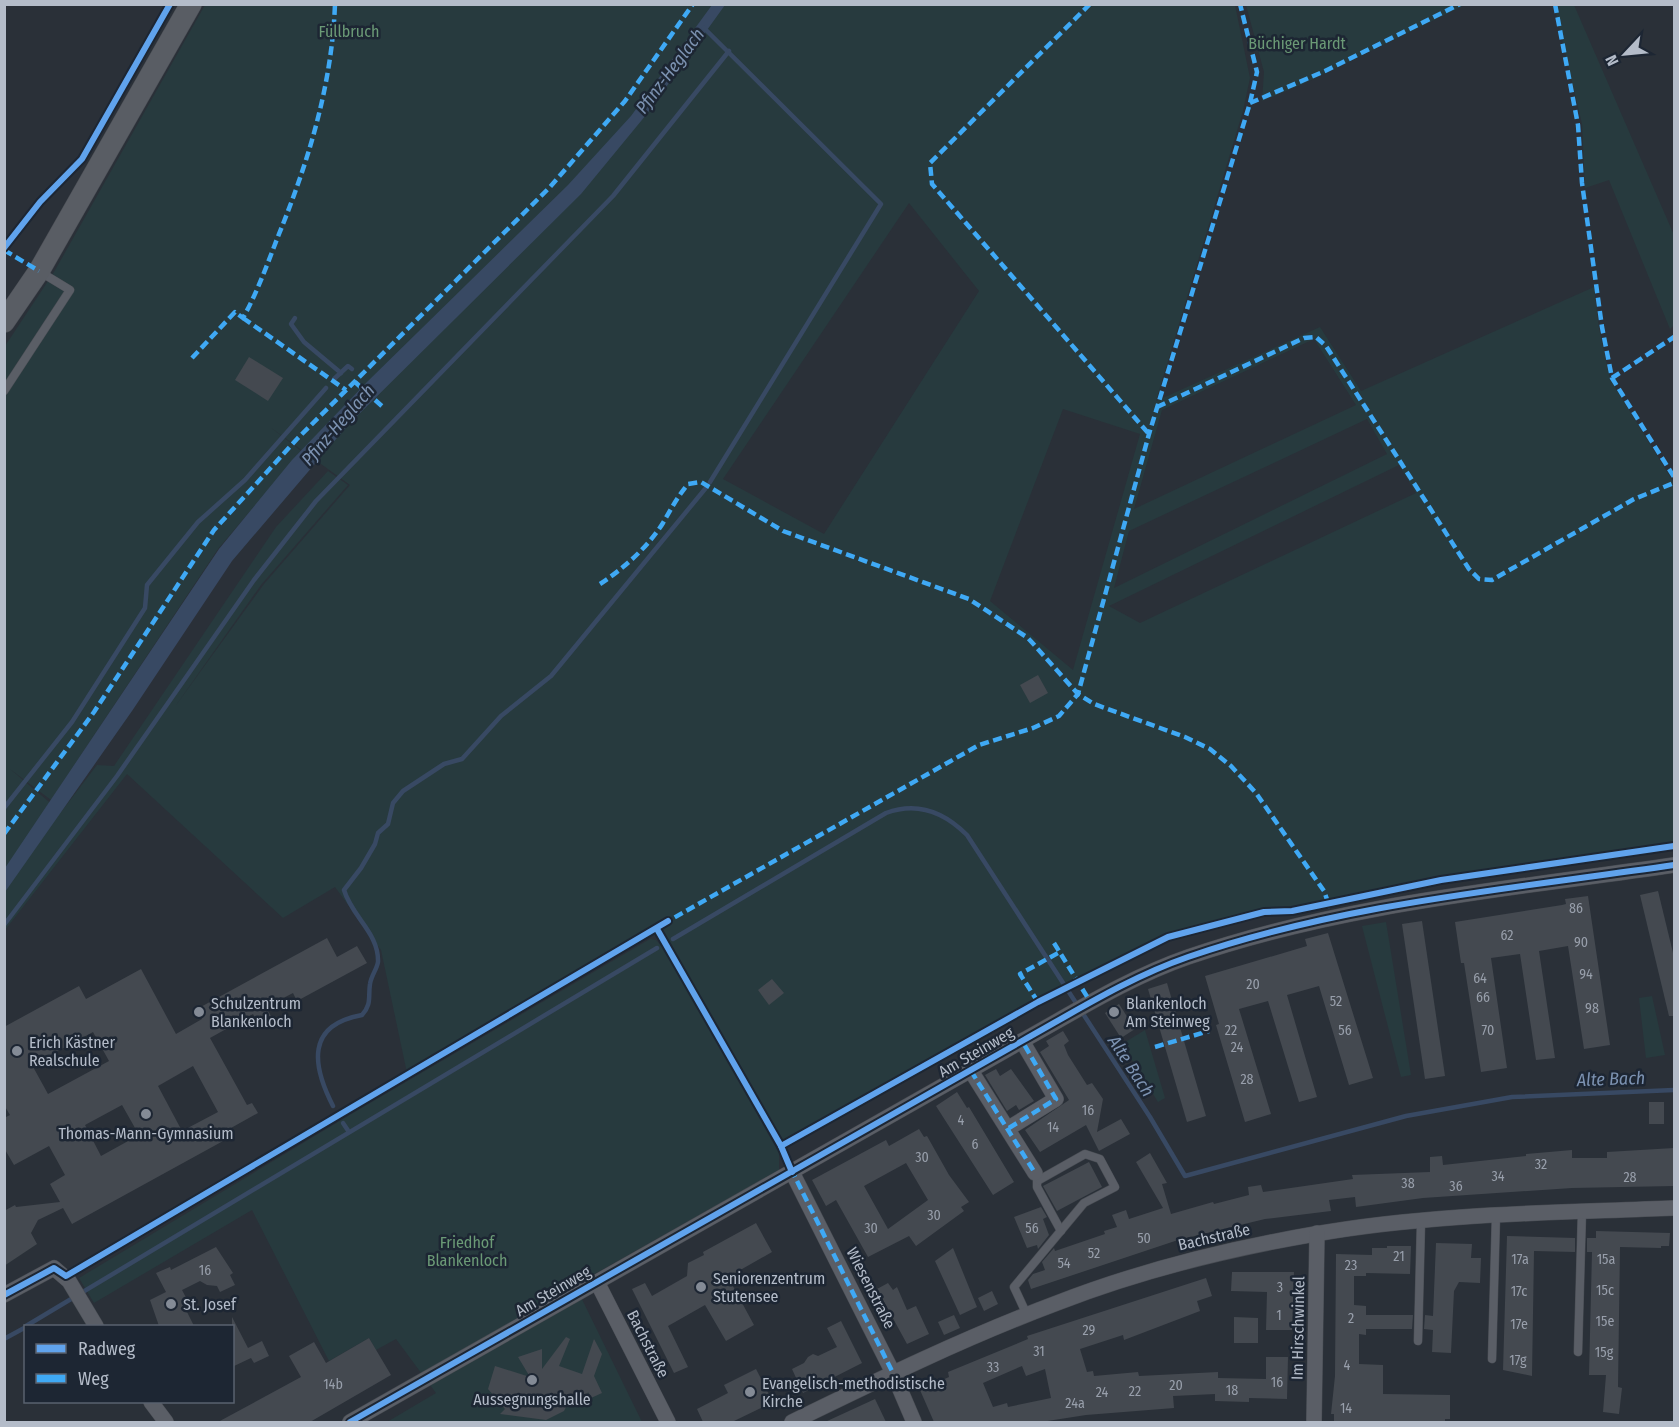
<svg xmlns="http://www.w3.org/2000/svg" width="1679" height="1427" viewBox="0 0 1679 1427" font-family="'Fira Sans Condensed',sans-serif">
<rect width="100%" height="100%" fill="#2a3038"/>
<g fill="#273a3e" fill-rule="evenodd">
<path d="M 205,5 L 1235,5 L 1250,78 L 1243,111 L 1156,401 L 1320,327 L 1361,391 L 1594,287 L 1599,328 L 1610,379 L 1674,483 L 1674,844 L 1441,877 L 1307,906 L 1254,910 L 1167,935 L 1071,981 L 782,1142 L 659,923 L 407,1073 L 381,950 L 335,887 L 283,918 L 127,774 L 5,930 L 5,346 L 54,272 ZM 909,203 L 979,291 L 824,534 L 723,479 ZM 1314,339 L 1356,405 L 1134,509 L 1162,410 ZM 1063,409 L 1140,434 L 1073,670 L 990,601 ZM 1367,419 L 1387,454 L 1114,588 L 1129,531 ZM 270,427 L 350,485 L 264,584 L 174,708 L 261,585 L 348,485 L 328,471 L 276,527 L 114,766 L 97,765 L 61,812 L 10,769 L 51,800 L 218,549 L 301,451 ZM 1399,465 L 1416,493 L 1140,623 L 1109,606 Z"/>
<polygon points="1246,5 1246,4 1465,5 1303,84 1262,101 1264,72"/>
<polygon points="1554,5 1574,5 1674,235 1674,325 1670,329 1609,180 1585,188 1582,124"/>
<polygon points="1386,922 1411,1075 1401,1077 1362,926"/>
<polygon points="650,939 656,940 665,950 779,1153 779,1170 575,1285 642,1422 387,1422 436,1393 396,1339 376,1350 369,1338 329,1361 252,1210 94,1303 79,1278 353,1113"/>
<polygon points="1652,996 1665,1055 1646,1058 1639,998"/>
<polygon points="1145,1030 1165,1098 1158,1102 1122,1044"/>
</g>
<polygon fill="#384963" points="712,5 725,5 646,115 581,194 348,425 232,561 132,711 5,892 5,868 219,549 292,460 367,382 568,185 631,116"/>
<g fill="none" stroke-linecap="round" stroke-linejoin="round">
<g stroke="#384963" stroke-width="4.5">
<polyline points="704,28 881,204 710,482"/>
<polyline points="295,318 291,324 304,342 341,373"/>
<polyline points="334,379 348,366 352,369"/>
<polyline points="4,808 72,722 145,608 147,585 198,522 245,480 326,388"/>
<polyline points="4,925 117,776 254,580 316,501 613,196 729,51"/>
<path d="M 673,939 L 886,813 C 918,801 944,812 967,835 L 1150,1117 L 1185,1176 L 1406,1116 L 1512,1097 L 1674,1090"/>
<path d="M 333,1106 C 312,1065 306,1025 362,1015 C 372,1004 368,997 370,984 C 371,976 377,969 378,962 C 379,933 352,917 344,890 L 361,868 L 375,844 L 378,833 L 388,824 L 393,803 L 403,791 L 444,764 L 462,759 L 501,716 L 551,676 L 705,489"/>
<polyline points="343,1123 349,1132"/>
<polyline points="26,1326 657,948"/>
<polyline points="4,1339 26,1327"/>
</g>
</g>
<g fill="#444950" fill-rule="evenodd">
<polygon points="249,357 283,378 268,401 235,380"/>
<polygon points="1038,675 1048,693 1030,703 1020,685"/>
<polygon points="1658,891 1674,957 1674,1016 1669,1016 1640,895"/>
<polygon points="1588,896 1610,1045 1584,1049 1568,946 1539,951 1555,1058 1536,1060 1520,954 1491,958 1507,1068 1481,1072 1464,963 1461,963 1455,922 1562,905 1566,904 1565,899"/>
<polygon points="1422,921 1445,1076 1425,1079 1402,924"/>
<polygon points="1328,933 1373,1078 1349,1085 1319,986 1287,995 1317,1097 1299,1102 1268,1001 1239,1009 1271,1114 1245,1122 1216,1025 1219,1024 1205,976 1307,946 1305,939"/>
<path d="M 327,938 L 337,957 L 357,946 L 367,963 L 297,1001 L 293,993 L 266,1007 L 271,1016 L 258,1023 L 253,1014 L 210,1038 L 247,1105 L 252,1103 L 258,1113 L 231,1128 L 234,1135 L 72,1224 L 63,1208 L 38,1220 L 31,1233 L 37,1244 L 4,1266 L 4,1211 L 15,1205 L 16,1207 L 60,1202 L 50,1184 L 65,1175 L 49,1146 L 14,1165 L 4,1148 L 4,1118 L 10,1115 L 4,1105 L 4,1027 L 79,986 L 86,999 L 141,969 L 176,1034 L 202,1019 L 197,1009 ZM 93,1032 L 109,1061 L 48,1094 L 32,1065 ZM 193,1066 L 218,1112 L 182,1131 L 158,1086 ZM 122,1105 L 139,1135 L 101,1156 L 85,1125 Z"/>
<polygon points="772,979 784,993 769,1005 758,990"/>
<polygon points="1167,983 1206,1116 1187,1122 1148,989"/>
<polygon points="1119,1004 1135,1029 1121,1038 1105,1013"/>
<polygon points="1063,1031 1069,1041 1064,1045 1068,1055 1087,1085 1092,1083 1103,1099 1097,1132 1121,1119 1130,1134 1099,1151 1086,1125 1040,1152 1025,1130 1069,1100 1040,1052 1049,1046 1046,1041"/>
<polygon points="996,1069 1000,1076 1011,1069 1034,1101 1019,1110 1016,1105 1007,1111 985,1075"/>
<polygon points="957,1092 967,1108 969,1107 1014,1182 993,1195 936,1106"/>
<rect x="1649" y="1102" width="15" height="22"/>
<path d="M 919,1129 L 924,1137 L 927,1136 L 949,1175 L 969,1202 L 961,1207 L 964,1211 L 916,1246 L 909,1236 L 868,1257 L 836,1200 L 826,1206 L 812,1180 L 886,1140 L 889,1146 ZM 906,1163 L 928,1200 L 888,1229 L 864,1186 Z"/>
<polygon points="1674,1148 1674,1186 1572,1188 1423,1198 1356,1207 1355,1197 1329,1200 1331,1211 1265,1219 1178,1240 1031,1289 1028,1280 1033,1274 1045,1270 1042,1262 1054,1248 1055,1251 1105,1234 1104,1231 1117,1227 1112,1215 1126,1210 1129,1219 1163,1208 1136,1162 1150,1153 1167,1183 1162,1184 1171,1214 1213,1202 1214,1204 1249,1195 1248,1187 1261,1185 1263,1192 1353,1179 1352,1175 1430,1172 1430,1157 1442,1156 1443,1165 1526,1156 1526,1154 1572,1150 1572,1158 1607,1158 1607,1152"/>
<polygon points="1089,1162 1102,1187 1057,1211 1043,1186"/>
<polygon points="1041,1207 1047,1217 1043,1219 1049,1235 1038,1249 1037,1245 1027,1248 1014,1217"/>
<polygon points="756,1223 772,1252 728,1277 754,1325 726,1341 705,1305 668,1326 688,1367 674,1373 632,1289 645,1283 652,1296 687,1276 688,1263 704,1255 703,1252"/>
<polygon points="1596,1231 1670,1233 1669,1246 1661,1246 1661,1248 1620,1247 1618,1387 1622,1388 1619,1414 1603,1412 1606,1375 1589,1375 1592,1252 1587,1252 1587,1238 1596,1238"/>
<polygon points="1507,1236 1575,1238 1575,1252 1534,1251 1532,1376 1503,1370"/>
<polygon points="1436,1243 1472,1244 1471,1258 1481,1258 1480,1283 1459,1282 1454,1291 1451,1353 1432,1352 1433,1330 1424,1329 1425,1315 1433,1316"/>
<polygon points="1387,1246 1411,1246 1410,1274 1366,1273 1366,1276 1354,1276 1354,1305 1366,1306 1366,1315 1413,1315 1412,1329 1366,1329 1366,1335 1359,1334 1359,1364 1383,1365 1383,1394 1450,1395 1450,1419 1445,1419 1445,1422 1334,1422 1334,1414 1331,1414 1335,1376 1336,1254 1372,1255 1372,1248 1387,1248"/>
<polygon points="216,1247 233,1273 230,1275 235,1285 220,1292 217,1286 207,1285 200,1281 182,1290 191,1307 186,1310 194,1326 159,1326 150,1300 166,1292 156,1273 170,1267 171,1270"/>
<polygon points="953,1248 977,1307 960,1315 935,1261"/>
<polygon points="1232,1272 1294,1272 1292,1330 1266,1330 1267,1292 1231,1291"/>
<path d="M 1206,1278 L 1212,1296 L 1197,1301 L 1200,1311 L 1124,1340 L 1123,1335 L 1080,1349 L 1087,1372 L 1093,1371 L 1094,1376 L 1138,1372 L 1139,1376 L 1218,1372 L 1218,1378 L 1266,1379 L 1266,1357 L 1288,1357 L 1287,1399 L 1249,1398 L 1249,1402 L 1215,1401 L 1215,1394 L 1173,1396 L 1174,1408 L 1086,1415 L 1041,1422 L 934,1422 L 920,1390 L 949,1377 L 948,1372 L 1028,1339 L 1027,1336 ZM 1022,1366 L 1026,1376 L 1045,1369 L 1051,1398 L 1008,1407 L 1007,1403 L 993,1407 L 983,1383 Z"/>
<polygon points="888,1283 893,1290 897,1287 907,1310 916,1306 929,1334 907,1344 877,1289"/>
<polygon points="992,1291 998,1304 984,1311 978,1298"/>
<polygon points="954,1315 960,1328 944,1335 938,1322"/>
<polygon points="232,1317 248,1348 262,1341 269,1356 254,1363 251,1358 232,1367"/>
<polygon points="1234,1317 1258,1318 1258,1343 1234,1343"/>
<polygon points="841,1321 862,1363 803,1393 792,1369 804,1363 808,1357 813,1354 818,1356 837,1347 827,1328"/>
<polygon points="566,1337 570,1339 559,1366 582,1374 594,1339 602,1354 594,1376 602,1393 591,1398 588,1392 586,1399 572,1395 564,1411 546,1420 500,1414 505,1409 488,1389 495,1366 530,1377 518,1357 542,1349 542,1369"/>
<polygon points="369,1338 391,1375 310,1422 218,1422 301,1377 289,1356 314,1342 326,1363"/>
<polygon points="756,1369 773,1402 732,1422 703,1422 697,1409 728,1393 724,1385"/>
<polygon points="875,1399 886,1422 825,1422"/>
</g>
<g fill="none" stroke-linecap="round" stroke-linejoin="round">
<g stroke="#484c53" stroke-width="9">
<g id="lane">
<polyline points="4,391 70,290 42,273"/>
<polyline points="1037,1176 1037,1187 1061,1231"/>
<polyline points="1027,1315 1014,1287 1084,1203 1115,1187 1100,1159 1085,1154 1039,1180"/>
<polyline points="1418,1341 1421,1222"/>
<polyline points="1578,1352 1582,1211"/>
<polyline points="1492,1359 1496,1215"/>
</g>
</g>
<g stroke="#484c53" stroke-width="16">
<g id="street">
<polyline points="971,1071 1035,1173"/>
<polyline points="1009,1128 1056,1099 1022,1041"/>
<polyline points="792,1172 893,1373 914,1422"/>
<polyline points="597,1282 668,1422"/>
<polyline points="4,1295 54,1268 69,1281 96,1326"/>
<polyline points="151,1402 166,1422"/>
<path d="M 350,1422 L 1022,1041 C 1076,1011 1130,977 1188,957 C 1345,903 1511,889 1674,865"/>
<path d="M 792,1422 C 878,1380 966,1337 1057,1303 C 1139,1271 1228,1249 1315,1234 C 1433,1213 1555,1213 1674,1208"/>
<polyline points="1314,1422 1317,1233"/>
</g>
</g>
<g stroke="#484c53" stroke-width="22">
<polyline id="secondary" points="4,322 39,271 191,4"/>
</g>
<use href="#lane" stroke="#5a5e66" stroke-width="8"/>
<use href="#street" stroke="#5a5e66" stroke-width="15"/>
<use href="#secondary" stroke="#595d64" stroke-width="21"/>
<g stroke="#3fa9f5" stroke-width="4.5" stroke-dasharray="9 4.5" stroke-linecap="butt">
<polyline points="1090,4 930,163 932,184 1149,434"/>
<polyline points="1555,4 1578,125 1582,183 1602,327 1612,378 1674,477"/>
<polyline points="1250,103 1325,71 1460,4"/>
<polyline points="4,250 39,271"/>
<polyline points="243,318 346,390"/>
<path d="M 192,358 L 235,312 L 243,318 C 258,291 268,262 279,234 C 309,160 332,84 335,4"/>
<polyline points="1612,378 1674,337"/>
<polyline points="355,382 384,408"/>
<polyline points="1157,407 1304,338 1316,337 1326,346 1469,569 1479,579 1492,580 1634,499 1674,483"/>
<path d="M 600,584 C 623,569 648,547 663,523 C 671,509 678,496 688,484 L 701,482 L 783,531 L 969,599 L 1028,638 L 1078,694 L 1094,704 L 1185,737 L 1210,749 L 1231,766 L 1256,793 L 1324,891 L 1330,908"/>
<polyline points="4,834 94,712 214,530 297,439 550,187 625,101 693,4"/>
<polyline points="663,924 979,745 1033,728 1059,716 1078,694 1149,434 1250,103 1257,72 1240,4"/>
<polyline points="1054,943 1091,1003"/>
<polyline points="1038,1002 1020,974 1058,953"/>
<polyline points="1155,1047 1209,1031"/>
<polyline points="971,1071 1035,1173"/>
<polyline points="1009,1128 1056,1099 1022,1041"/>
<polyline points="791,1169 893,1373"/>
</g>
<g stroke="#1d2633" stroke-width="10">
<g id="cycleway">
<polyline points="4,248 40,202 82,159 170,4"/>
<polyline points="657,929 781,1146 792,1172"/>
<polyline points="781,1146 1038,1002 1168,937 1264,912 1292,911 1441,880 1674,846"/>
<polyline points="4,1295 54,1268 66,1276 668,921"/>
<path d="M 350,1422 L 1022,1041 C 1076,1011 1130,977 1188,957 C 1345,903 1511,889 1674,865"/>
</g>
</g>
<use href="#cycleway" stroke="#60a3ed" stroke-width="6"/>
</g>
<g fill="#848b96" stroke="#1d2633" stroke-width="2">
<circle cx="199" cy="1012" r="6"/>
<circle cx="1114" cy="1012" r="6"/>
<circle cx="17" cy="1051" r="6"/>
<circle cx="146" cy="1114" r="6"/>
<circle cx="701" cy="1287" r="6"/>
<circle cx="171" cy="1304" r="6"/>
<circle cx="532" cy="1380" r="6"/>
<circle cx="750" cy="1392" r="6"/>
</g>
<g text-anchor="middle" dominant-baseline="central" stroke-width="5" stroke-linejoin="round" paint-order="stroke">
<g font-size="14" fill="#989fab">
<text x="1576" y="908">86</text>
<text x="1507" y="935">62</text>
<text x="1581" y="942">90</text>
<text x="1586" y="974">94</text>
<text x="1480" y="978">64</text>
<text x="1253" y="984">20</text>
<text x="1483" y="997">66</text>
<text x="1336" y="1001">52</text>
<text x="1592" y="1008">98</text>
<text x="1231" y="1030">22</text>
<text x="1345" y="1030">56</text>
<text x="1488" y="1030">70</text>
<text x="1237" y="1047">24</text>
<text x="1247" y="1079">28</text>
<text x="1088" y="1110">16</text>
<text x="961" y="1120">4</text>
<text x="1053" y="1127">14</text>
<text x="975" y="1144">6</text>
<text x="922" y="1157">30</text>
<text x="1541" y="1164">32</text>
<text x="1498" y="1176">34</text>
<text x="1630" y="1177">28</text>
<text x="1408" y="1183">38</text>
<text x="1456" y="1186">36</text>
<text x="934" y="1215">30</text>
<text x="871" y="1228">30</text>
<text x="1032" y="1228">56</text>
<text x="1144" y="1238">50</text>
<text x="1094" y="1253">52</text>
<text x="1399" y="1256">21</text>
<text x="1520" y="1259">17a</text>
<text x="1606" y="1259">15a</text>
<text x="1064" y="1263">54</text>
<text x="1351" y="1265">23</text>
<text x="205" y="1270">16</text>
<text x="1280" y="1287">3</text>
<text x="1605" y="1290">15c</text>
<text x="1519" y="1291">17c</text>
<text x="1279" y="1315">1</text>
<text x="1351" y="1318">2</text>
<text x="1605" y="1321">15e</text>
<text x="1519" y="1324">17e</text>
<text x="1089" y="1330">29</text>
<text x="1039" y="1351">31</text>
<text x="1604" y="1352">15g</text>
<text x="1518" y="1360">17g</text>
<text x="1347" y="1365">4</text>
<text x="993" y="1367">33</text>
<text x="1277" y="1382">16</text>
<text x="333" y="1384">14b</text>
<text x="1176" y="1385">20</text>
<text x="1232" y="1390">18</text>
<text x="1135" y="1391">22</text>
<text x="1102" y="1392">24</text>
<text x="1075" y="1403">24a</text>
<text x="1346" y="1408">14</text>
</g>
<g font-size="16" fill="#6b9a76" stroke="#1d2633">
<text x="349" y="31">Füllbruch</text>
<text x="1297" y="43">Büchiger Hardt</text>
<text x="467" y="1242">Friedhof<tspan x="467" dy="18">Blankenloch</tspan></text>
</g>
<g font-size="16" fill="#b4bcc9" stroke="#1d2633" text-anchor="start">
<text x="211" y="1003">Schulzentrum<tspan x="211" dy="18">Blankenloch</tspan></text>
<text x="1126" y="1003">Blankenloch<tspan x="1126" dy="18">Am Steinweg</tspan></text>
<text x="29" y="1042">Erich Kästner<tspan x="29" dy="18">Realschule</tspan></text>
<text x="146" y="1133" text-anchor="middle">Thomas-Mann-Gymnasium</text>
<text x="713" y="1278">Seniorenzentrum<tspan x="713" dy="18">Stutensee</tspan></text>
<text x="183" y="1304">St. Josef</text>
<text x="762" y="1383">Evangelisch-methodistische<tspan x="762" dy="18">Kirche</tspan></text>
<text x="532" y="1399" text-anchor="middle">Aussegnungshalle</text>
</g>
<g font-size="16" fill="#b4bcc9" stroke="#1d2633">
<text transform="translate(976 1052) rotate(-30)">Am Steinweg</text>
<text transform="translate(1214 1237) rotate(-13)">Bachstraße</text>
<text transform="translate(871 1288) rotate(63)">Wiesenstraße</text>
<text transform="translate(553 1291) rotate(-30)">Am Steinweg</text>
<text transform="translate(1298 1328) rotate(-89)">Im Hirschwinkel</text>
<text transform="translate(648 1344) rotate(63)">Bachstraße</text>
</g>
<g font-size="18" font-style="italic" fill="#7c92b1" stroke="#1d2633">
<text transform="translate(670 71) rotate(-53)">Pfinz-Heglach</text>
<text transform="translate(338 425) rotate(-49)">Pfinz-Heglach</text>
<text transform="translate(1131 1066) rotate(57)">Alte Bach</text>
<text transform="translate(1611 1079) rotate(-2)">Alte Bach</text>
</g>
</g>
<rect width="1679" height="1427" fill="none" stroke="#b4bcc9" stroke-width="12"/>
<rect x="24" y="1325" width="210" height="78" fill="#1d2633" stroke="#59626f" stroke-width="1.5"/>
<rect x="36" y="1344" width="30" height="9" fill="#60a3ed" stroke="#59626f" stroke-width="1.5"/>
<text x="78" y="1355" font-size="18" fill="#b4bcc9">Radweg</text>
<rect x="36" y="1374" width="30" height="9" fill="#3fa9f5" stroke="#59626f" stroke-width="1.5"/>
<text x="78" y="1385" font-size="18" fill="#b4bcc9">Weg</text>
<g transform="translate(1625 54) rotate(244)" stroke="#1d2633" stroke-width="4.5" paint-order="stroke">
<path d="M0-4.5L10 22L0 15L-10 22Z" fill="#b4bcc9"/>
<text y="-9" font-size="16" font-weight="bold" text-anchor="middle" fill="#b4bcc9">N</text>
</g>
</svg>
